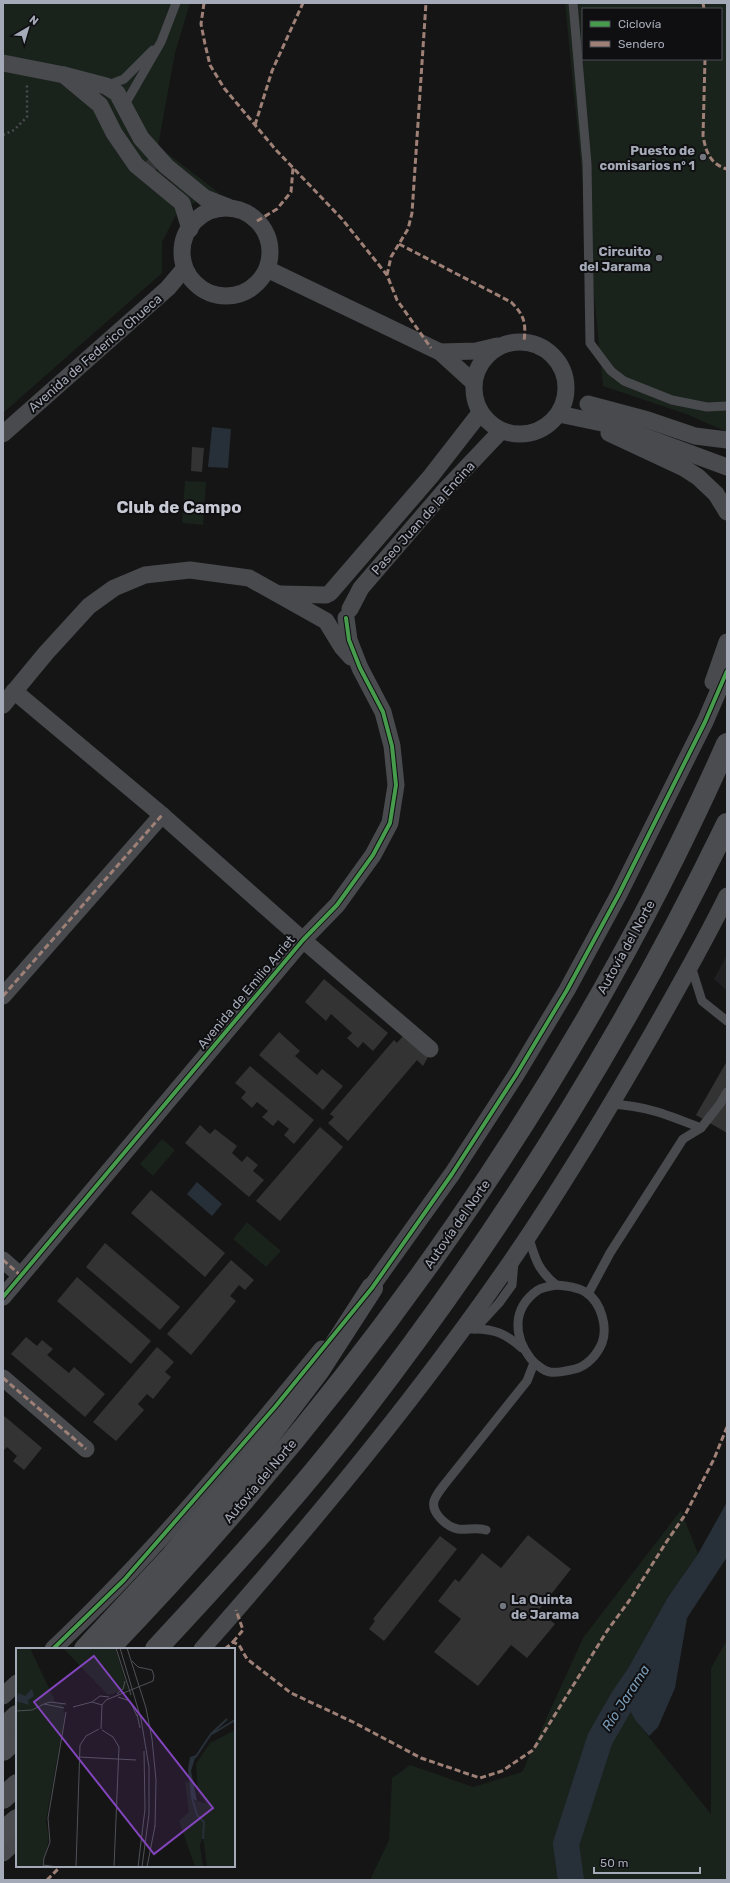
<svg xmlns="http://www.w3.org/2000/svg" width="730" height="1883" viewBox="0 0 730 1883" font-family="Rubik,sans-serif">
<rect width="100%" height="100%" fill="#151515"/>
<polygon fill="#1f1f21" points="727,955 727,991 714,979"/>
<g fill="#1a221c" fill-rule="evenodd">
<polygon points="3,3 190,3 175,53 158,146 219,193 179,209 162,242 162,273 3,413"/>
<path d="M 565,3 L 727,3 L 727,432 L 686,414 L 603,386 ZM 583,9 L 721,9 L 721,59 L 583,59 Z"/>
<polygon points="185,481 206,482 203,525 182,523"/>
<polygon points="162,1139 175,1150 153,1176 140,1164"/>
<polygon points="247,1222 281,1251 266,1267 233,1239"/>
<polygon points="681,1510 698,1554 668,1597 622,1679 623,1699 636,1721 711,1814 711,1668 727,1640 727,1880 370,1880 389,1840 392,1778 410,1765 473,1787 522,1772 583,1638"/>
</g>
<g fill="#273038">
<polygon points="212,427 231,429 228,468 208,467"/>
<polygon points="197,1182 222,1204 212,1216 187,1194"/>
<polygon points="727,1502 727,1557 687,1618 675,1688 658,1727 649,1736 636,1721 623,1699 622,1679 668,1597 698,1554"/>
</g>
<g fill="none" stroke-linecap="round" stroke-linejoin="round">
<polyline stroke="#273038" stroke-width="26" points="571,1880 566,1844 600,1739 623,1699 643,1670"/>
</g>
<g fill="#333334">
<polygon points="705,153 708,159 702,162 698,156"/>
<polygon points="151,156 160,164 152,174 142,166"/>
<polygon points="192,447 204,448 202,472 191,471"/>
<polygon points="324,979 388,1033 373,1051 363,1042 358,1048 347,1038 352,1033 331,1014 326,1021 305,1002"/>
<polygon points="279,1032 300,1051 295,1056 317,1075 322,1069 343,1086 323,1110 259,1055"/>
<polygon points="403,1036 428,1057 423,1066 417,1060 348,1141 328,1123 334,1117 330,1114 394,1040 397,1043"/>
<polygon points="727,1061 727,1133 696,1115"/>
<polygon points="250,1066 314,1120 294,1144 284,1135 289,1129 278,1120 273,1126 262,1117 268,1111 257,1102 252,1108 241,1098 246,1092 235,1083"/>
<polygon points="200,1125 210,1134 215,1129 237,1146 232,1153 242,1162 247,1156 258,1165 253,1171 264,1180 249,1197 185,1143"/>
<polygon points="320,1127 343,1147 280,1221 256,1201"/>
<polygon points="151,1190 225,1253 205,1277 131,1213"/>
<polygon points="105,1243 180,1307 160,1330 86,1267"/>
<polygon points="231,1260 254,1280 245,1290 239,1285 230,1296 236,1301 191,1355 167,1334"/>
<polygon points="77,1277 151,1341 131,1364 57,1301"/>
<polygon points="26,1337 37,1346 42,1340 53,1349 47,1355 69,1373 74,1367 105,1394 85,1417 11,1354"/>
<polygon points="157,1347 174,1362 165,1372 171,1377 153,1399 147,1394 138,1404 144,1410 116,1441 93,1422"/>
<polygon points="3,1415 42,1448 24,1470 13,1461 17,1456 7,1447 3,1451"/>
<polygon points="528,1535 571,1569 538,1611 555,1624 527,1658 511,1645 478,1686 434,1652 461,1619 438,1601 455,1579 459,1582 482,1553 501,1568"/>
<polygon points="440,1536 457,1549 384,1641 369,1629 375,1621 373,1619"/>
</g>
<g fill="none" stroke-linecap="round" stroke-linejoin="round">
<polyline stroke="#4a4c4f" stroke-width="2.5" stroke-dasharray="2 3" stroke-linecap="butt" points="3,135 14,130 27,117 27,83"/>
<g stroke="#484a4e" stroke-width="9">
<polyline points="573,3 587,164 590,343 611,371 624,381 672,400 707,407 727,406"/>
<polyline points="106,86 124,79 153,50"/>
<polyline points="124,106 161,42 176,3"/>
<polyline points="691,966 702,1001 727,1021"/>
<path d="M 611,1104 C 647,1106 668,1115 701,1128 L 720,1104 L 727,1092"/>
<path d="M 528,1235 C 535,1258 537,1269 556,1285"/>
<path d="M 556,1285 C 567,1286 578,1287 587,1293 C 601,1303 608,1327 602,1343 C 597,1355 587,1366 575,1369 C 567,1371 558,1373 550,1372 C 544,1371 535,1364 531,1359 C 513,1336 512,1308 538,1290 C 543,1287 550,1286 556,1285 Z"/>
<polyline points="588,1294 610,1253 683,1139 701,1128"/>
<path d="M 471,1329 C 494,1328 506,1334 522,1348"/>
<polyline points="475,1329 499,1303 512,1285 514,1262"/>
<path d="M 486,1530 C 476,1527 468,1530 458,1529 C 447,1527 431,1513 434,1501 C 436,1495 441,1489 444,1485 L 527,1381 L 534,1363"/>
</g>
<g stroke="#484a4e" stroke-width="17">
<polyline points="3,63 64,75"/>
<circle cx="226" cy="252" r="44"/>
<polyline points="190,229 182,203 136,165 114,133 100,105 64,75 106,86 117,93 141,138 166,166 205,198 228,207"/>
<polyline points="267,269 440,352 473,382"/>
<circle cx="520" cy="388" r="46"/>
<polyline points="440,352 476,351 497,346"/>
<polyline points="588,404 648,420 695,436 727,440"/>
<polyline points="559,414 616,426 727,467"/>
<polyline points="609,433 684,468 698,477 716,494 727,512"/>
<polyline points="3,434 168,288 184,269"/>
<polyline points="330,593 431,476 480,413"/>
<polyline points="280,594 326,595"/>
<polyline points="350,609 361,588 446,489 501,431"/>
<polyline points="713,682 727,642"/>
<polyline points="14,691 162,815 303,940 430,1049"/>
<polyline points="3,705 46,653 89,606 114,588 145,575 190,570 249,578 326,621 342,647 351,657"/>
<polyline points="3,996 162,815"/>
<polyline points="3,1260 20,1275"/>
<polyline points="3,1297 303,940 337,905 373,855 390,823 396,785 392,746 383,712 360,668 349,640 346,618"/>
<polyline points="364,1297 452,1174 516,1075 567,990 619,894 705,722 727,671"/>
<polyline points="3,1378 86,1449"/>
<path d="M 53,1649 C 151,1556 237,1453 322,1349"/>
<path d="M 202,1649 C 318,1517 431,1381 529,1235 C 572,1170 613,1102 652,1034 C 678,988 704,943 727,896"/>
<polyline points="3,1696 17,1683"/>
<polyline points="3,1853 17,1840"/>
</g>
<g stroke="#4b4c50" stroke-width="22">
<polyline points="85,1649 171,1557 249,1462 319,1370 372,1288"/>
<path d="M 108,1649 C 363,1384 578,1081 727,744"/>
<path d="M 156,1649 C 227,1573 298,1495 362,1412 C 503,1229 626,1033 727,824"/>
<polyline points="3,1729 17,1716"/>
<polyline points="3,1750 17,1737"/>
<polyline points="3,1798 17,1785"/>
<polyline points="3,1832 17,1820"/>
</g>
<g stroke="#9e8076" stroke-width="3" stroke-dasharray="6 3" stroke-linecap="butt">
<polyline points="204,3 201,24 205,44 210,65 224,88 276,150 342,219 387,275 397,300 431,348"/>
<polyline points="703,3 704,9"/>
<path d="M 705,59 L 703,136 C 706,152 710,164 727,169"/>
<polyline points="255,125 272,71 303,3"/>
<polyline points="257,221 277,209 291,192 293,168"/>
<path d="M 399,244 L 511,302 C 525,316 526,323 524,342"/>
<polyline points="387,275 391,257 408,229 412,213 426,3"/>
<polyline points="3,996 162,815"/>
<polyline points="3,1260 20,1275"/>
<polyline points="3,1378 86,1449"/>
<polyline points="233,1642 243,1630 236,1610"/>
<polyline points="225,1649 233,1642 239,1645 247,1659 291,1693 353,1722 421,1758 480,1778 502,1771 533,1750 607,1631 629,1601 667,1541 685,1515 714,1459 727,1427"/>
<polyline points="47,1880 61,1866"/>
</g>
<g stroke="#0f0f11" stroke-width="6">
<g id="cycleway">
<polyline points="3,1297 303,940 337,905 373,855 390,823 396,785 392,746 383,712 360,668 349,640 346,618"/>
<polyline points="53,1649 124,1580 275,1407 372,1288 452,1174 516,1075 567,990 619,894 705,722 727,671"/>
</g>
</g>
<use href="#cycleway" stroke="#469c4c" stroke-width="4"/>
</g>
<g fill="#72767e" stroke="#0f0f11" stroke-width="1.5">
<circle cx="703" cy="157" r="4"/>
<circle cx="659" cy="258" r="4"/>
<circle cx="503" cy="1606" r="4"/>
</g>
<g text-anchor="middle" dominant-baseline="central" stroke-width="4" stroke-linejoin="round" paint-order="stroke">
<g font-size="13" font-weight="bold" fill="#a4aab7" stroke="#0f0f11" text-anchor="end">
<text x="695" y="150">Puesto de<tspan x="695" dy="15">comisarios nº 1</tspan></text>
<text x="651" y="251">Circuito<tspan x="651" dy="15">del Jarama</tspan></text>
<text x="511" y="1599" text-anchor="start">La Quinta<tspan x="511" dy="15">de Jarama</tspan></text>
</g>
<g font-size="13" fill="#a4aab7" stroke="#0f0f11">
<text transform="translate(95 353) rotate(-41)">Avenida de Federico Chueca</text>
<text transform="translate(423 518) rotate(-48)">Paseo Juan de la Encina</text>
<text transform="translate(626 947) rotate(-61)">Autovía del Norte</text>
<text transform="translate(246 992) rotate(-50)">Avenida de Emilio Arriet</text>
<text transform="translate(457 1224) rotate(-55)">Autovía del Norte</text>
<text transform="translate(260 1481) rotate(-50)">Autovía del Norte</text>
</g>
<g font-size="14" font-style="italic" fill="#789ab5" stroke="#0f0f11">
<text transform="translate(626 1698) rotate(-57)">Río Jarama</text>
</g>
<g font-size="17" font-weight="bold" fill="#c6c9d3" stroke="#0f0f11">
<text x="179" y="507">Club de Campo</text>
</g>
</g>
<g transform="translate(16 1648)">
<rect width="219" height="219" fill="#151515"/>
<path d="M 0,0 L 14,0 L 40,55 L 48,56 L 46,59 L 49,66 L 30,173 L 33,191 L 26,219 L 0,219 ZM 47,0 L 99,0 L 112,41 L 92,47 ZM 219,82 L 219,219 L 191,219 L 187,189 L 184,197 L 187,219 L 179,219 L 163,173 L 173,164 L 169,133 L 173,135 L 176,152 L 190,155 L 182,144 L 180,116 L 194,95 Z" fill="#1a221c"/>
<path d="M 16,41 L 18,48 L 12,52 L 13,57 L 0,53 L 2,45 L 9,48 ZM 180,107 L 175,123 L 181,153 L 175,150 L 172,121 L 174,109 Z" fill="#273038"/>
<path fill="none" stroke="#273038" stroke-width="2" d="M 196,86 L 219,72M 179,110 L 195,86 L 211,71M 176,150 L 181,167 L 188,174 L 187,191"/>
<path fill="none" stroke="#4e5156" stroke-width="1" d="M 100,0 L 115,47M 104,0 L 125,71 L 133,119 L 133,166 L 126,219M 111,0 L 130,60 L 136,91 L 140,132 L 139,179M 101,46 L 107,41 L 109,33M 102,49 L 114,53 L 121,68M 90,52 L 137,33 L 138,28 L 136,22 L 122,19 L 116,13M 76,54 L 84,48 L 93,49M 57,59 L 76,54 L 86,57 L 90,52M 48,60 L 28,56 L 34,54 L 50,56M 0,63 L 16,62 L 28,56M 121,66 L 124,80M 85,81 L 86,57M 86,82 L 97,89 L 103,99 L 98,219M 63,109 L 120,112M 27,217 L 42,219M 27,219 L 28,210 L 34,194 L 32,170 L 50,64M 60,219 L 64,97 L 70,88 L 83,81M 122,219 L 129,161 L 128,103M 131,219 L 139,178"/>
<path fill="#8345bd" fill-opacity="0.15" stroke="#8345bd" stroke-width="2" d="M 78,8 L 197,160 L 138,206 L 18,54 Z"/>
<rect width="219" height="219" fill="none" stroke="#a4aab7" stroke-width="2"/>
</g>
<rect width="730" height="1883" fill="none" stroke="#a4aab7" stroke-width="8"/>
<rect x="582" y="8" width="140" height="52" fill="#0f0f11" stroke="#4b4d53"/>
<rect x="590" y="21" width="20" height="6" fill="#469c4c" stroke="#4b4d53"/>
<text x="618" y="28" font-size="12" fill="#a4aab7">Ciclovía</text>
<rect x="590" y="41" width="20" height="6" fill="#9e8076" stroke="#4b4d53"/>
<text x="618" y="48" font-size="12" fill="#a4aab7">Sendero</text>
<g transform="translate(28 28) rotate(38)" stroke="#0f0f11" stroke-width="3" paint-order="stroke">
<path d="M0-3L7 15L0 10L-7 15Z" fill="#a4aab7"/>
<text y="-6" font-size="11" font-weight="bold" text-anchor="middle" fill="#a4aab7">N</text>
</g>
<path d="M594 1867v6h106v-6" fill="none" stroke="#a4aab7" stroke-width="2"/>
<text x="600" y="1867" font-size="12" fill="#a4aab7" stroke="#0f0f11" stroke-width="3" paint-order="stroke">50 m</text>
</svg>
